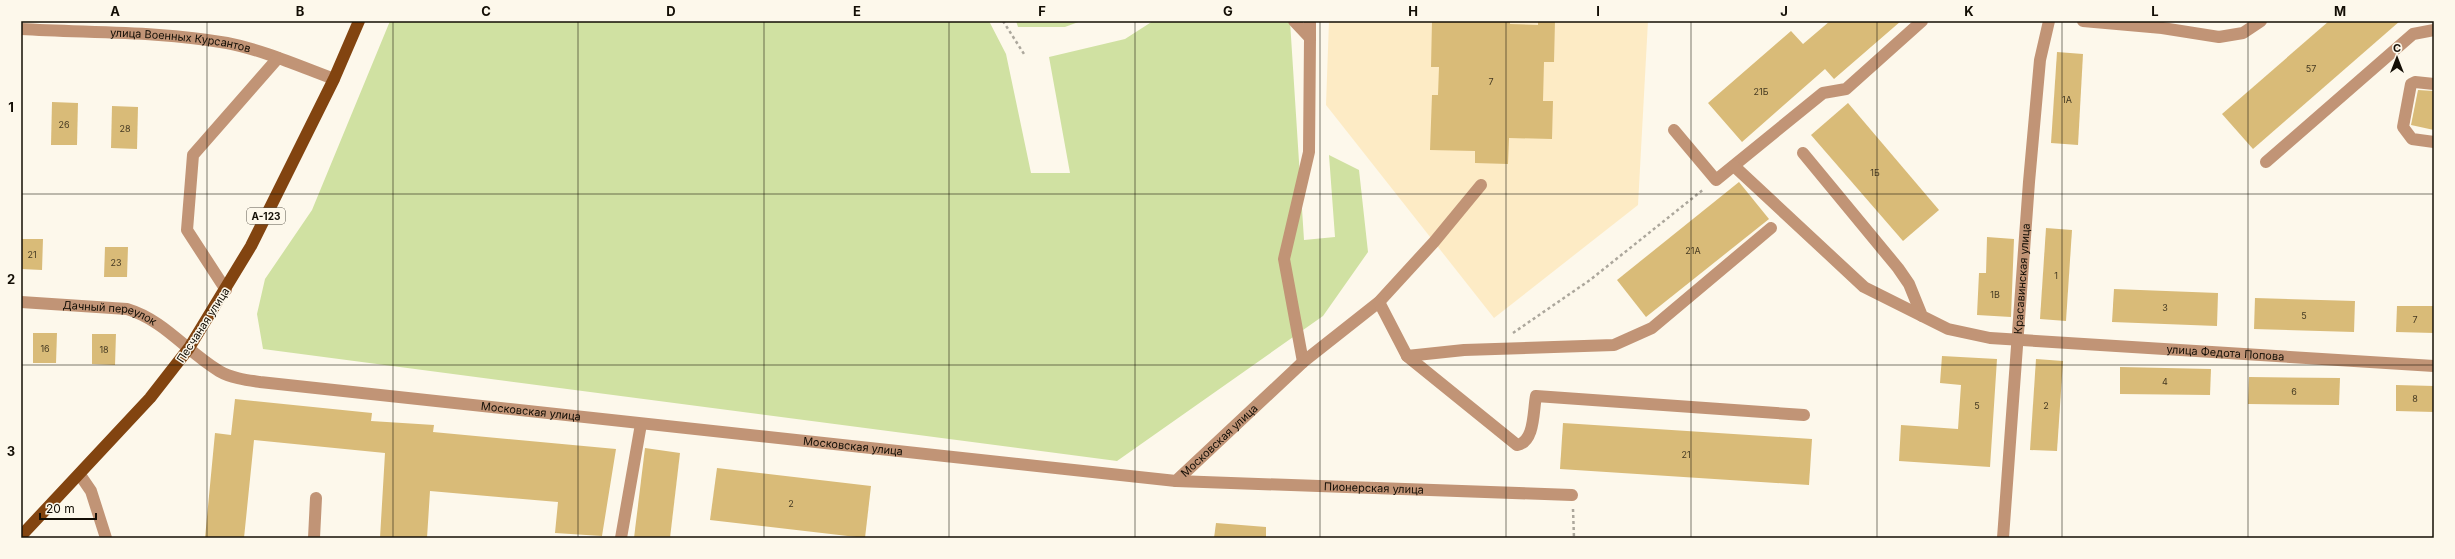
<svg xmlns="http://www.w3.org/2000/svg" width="2455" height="559" viewBox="0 0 2455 559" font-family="Inter,sans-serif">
<rect width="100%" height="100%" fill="#fdf8eb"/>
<polygon fill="#fdebc5" points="1329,21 1648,21 1638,205 1494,318 1326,105"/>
<g fill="#d0e1a2">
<polygon points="390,21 989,21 1006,54 1031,173 1070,173 1049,57 1125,39 1153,21 1290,21 1304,240 1335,237 1329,155 1359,170 1368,252 1323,316 1117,461 263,349 257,314 265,279 312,210"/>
<polygon points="1016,21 1081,21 1065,27 1018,27"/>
</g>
<g fill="#d9bb78">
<polygon points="1432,21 1510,21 1510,24 1538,25 1538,21 1555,21 1554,62 1544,62 1543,101 1553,101 1552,139 1509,138 1508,164 1475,163 1475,151 1430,150 1432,95 1438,95 1439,67 1431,67"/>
<polygon points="1830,21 1901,21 1834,79 1825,69 1742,142 1708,103 1791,31 1803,44"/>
<polygon points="2329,21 2400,21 2253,149 2222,114"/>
<polygon points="2057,52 2083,54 2078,145 2051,143"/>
<polygon points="2418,90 2434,91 2434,130 2411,125"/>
<polygon points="52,102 78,103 77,145 51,145"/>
<polygon points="1848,103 1939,210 1903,241 1811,135"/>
<polygon points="112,106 138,107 137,149 111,148"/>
<polygon points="1739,182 1769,219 1646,317 1617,280"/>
<polygon points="2046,228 2072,230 2066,321 2040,319"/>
<polygon points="1987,237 2014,239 2011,317 1977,315 1979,273 1986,273"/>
<polygon points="21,239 43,239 42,270 21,269"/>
<polygon points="105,247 128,247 127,277 104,277"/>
<polygon points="2114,289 2218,293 2217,326 2112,322"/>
<polygon points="2255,298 2355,301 2354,332 2254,329"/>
<polygon points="2397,306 2434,306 2434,333 2396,332"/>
<polygon points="33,333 57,333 56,363 33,363"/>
<polygon points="92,334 116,334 115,365 92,364"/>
<polygon points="1942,356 1997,359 1990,467 1899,461 1901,425 1958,429 1961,385 1940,383"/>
<polygon points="2036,359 2063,361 2057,451 2030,450"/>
<polygon points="2120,367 2211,369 2210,395 2120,394"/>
<polygon points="2249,377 2340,378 2339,405 2248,404"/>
<polygon points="2396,385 2434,386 2434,412 2396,411"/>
<polygon points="235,399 372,413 371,421 434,425 433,432 616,449 602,536 555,533 558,502 430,491 427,538 380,538 385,453 254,440 244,538 205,538 215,433 231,435"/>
<polygon points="1563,423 1812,439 1809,485 1560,469"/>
<polygon points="645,448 680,453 670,538 634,538"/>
<polygon points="717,468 871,486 865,538 710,520"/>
<polygon points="1216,523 1266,527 1266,538 1214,538"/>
</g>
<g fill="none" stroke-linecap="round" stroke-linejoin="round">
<g stroke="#aca79c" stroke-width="2.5" stroke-dasharray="3 3" stroke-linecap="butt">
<polyline points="1003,21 1024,54"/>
<polyline points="1513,333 1590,280 1704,189"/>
<polyline points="1573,509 1574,538"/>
</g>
<g stroke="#c19476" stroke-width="12">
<polyline points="1294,21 1310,38 1309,152 1284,259 1303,362"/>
<polyline points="2083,21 2162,28 2219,37 2243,33 2261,21"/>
<path id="s1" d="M 21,29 C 89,33 160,31 227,43 C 263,50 299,66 334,79"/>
<polyline points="1310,38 1310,21"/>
<polyline points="2434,84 2415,82 2411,84 2403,127 2412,139 2434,142"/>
<polyline points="1674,130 1716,180 1823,93 1846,89 1922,21"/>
<path id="s2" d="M 1803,153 L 1898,268 L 1909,284 L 1922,316 L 1948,329 L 1990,338 L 2434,366"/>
<polyline points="2266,162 2413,34 2434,30"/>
<polyline points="1734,166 1864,287 1922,316"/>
<polyline points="226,290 187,230 193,155 278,58"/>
<path id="s3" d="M 21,302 L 127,309 C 164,320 186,351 219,371 C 231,378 246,380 260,382 L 1176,481 L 1303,362 L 1379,302 L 1434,242 L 1481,185"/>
<path d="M 1379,302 L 1407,356 L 1517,445 C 1535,442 1533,411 1536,396 L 1804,415"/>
<polyline points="1407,356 1464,350 1614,345 1652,328 1771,228"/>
<polyline points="80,475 91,491 106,538"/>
<path id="s4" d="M 1176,481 L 1572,495"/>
<polyline points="314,538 316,498"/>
<polyline points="621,538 641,424"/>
<path id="s5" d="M 2003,538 L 2029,182 L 2040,60 L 2049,21"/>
</g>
<polyline stroke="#824410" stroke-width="12" points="21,536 150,398 189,348 251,246 334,79 359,21"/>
</g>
<path fill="none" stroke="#130e05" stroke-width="1" stroke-opacity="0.55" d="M 207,21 L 207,538M 393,21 L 393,538M 578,21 L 578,538M 764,21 L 764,538M 949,21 L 949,538M 1135,21 L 1135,538M 1320,21 L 1320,538M 1506,21 L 1506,538M 1691,21 L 1691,538M 1877,21 L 1877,538M 2062,21 L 2062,538M 2248,21 L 2248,538M 21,194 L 2434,194M 21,365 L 2434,365"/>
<g text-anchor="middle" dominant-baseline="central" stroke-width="3" stroke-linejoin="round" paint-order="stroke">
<g font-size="9" fill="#443922">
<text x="2311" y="68">57</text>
<text x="1491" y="81">7</text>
<text x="1761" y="91">21Б</text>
<text x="2067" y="99">1А</text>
<text x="64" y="124">26</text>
<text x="125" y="128">28</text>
<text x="1875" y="172">1Б</text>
<text x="1693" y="250">21А</text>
<text x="32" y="254">21</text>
<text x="116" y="262">23</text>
<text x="2056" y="275">1</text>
<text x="1995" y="294">1В</text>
<text x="2165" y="307">3</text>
<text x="2304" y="315">5</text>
<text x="2415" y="319">7</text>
<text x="45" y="348">16</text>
<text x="104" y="349">18</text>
<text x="2165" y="381">4</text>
<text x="2294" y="391">6</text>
<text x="2415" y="398">8</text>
<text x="1977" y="405">5</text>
<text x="2046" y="405">2</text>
<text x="1686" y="454">21</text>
<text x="791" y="503">2</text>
</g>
<rect fill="#fdf8eb" stroke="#59544a" stroke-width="1" x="247" y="208" width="38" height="16" rx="3"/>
<g font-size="10" font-weight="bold" fill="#130e05">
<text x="266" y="216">А-123</text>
</g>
<g font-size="11" fill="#130e05" stroke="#fdf8eb">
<text stroke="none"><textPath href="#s1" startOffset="160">улица Военных Курсантов</textPath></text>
<text stroke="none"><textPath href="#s5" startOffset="260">Красавинская улица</textPath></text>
<text stroke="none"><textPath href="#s3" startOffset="90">Дачный переулок</textPath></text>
<text transform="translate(203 325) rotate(-57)">Песчаная улица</text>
<text stroke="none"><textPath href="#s2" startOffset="511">улица Федота Попова</textPath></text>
<text stroke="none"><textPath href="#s3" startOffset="533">Московская улица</textPath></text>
<text stroke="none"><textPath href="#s3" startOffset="1241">Московская улица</textPath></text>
<text stroke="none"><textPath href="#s3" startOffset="857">Московская улица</textPath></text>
<text stroke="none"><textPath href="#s4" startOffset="198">Пионерская улица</textPath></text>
</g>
</g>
<rect width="2455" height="559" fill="none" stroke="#fdf8eb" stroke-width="44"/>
<g transform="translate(2397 58)" stroke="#fdf8eb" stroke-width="3" paint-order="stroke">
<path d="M0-3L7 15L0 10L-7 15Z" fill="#130e05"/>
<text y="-6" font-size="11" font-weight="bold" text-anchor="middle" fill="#130e05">С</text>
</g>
<path d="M40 513v6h56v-6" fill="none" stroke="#130e05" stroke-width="2"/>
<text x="46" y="513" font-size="12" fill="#130e05" stroke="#fdf8eb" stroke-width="3" paint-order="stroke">20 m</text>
<rect x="22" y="22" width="2411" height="515" fill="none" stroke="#130e05" stroke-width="1.5"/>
<g font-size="13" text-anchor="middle" font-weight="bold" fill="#130e05">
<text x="115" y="16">A</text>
<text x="300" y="16">B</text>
<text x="486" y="16">C</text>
<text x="671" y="16">D</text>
<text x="857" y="16">E</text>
<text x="1042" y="16">F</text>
<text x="1228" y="16">G</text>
<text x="1413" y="16">H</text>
<text x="1598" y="16">I</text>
<text x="1784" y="16">J</text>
<text x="1969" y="16">K</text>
<text x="2155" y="16">L</text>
<text x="2340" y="16">M</text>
<text x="11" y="112">1</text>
<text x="11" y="284">2</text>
<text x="11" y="456">3</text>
</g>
</svg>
